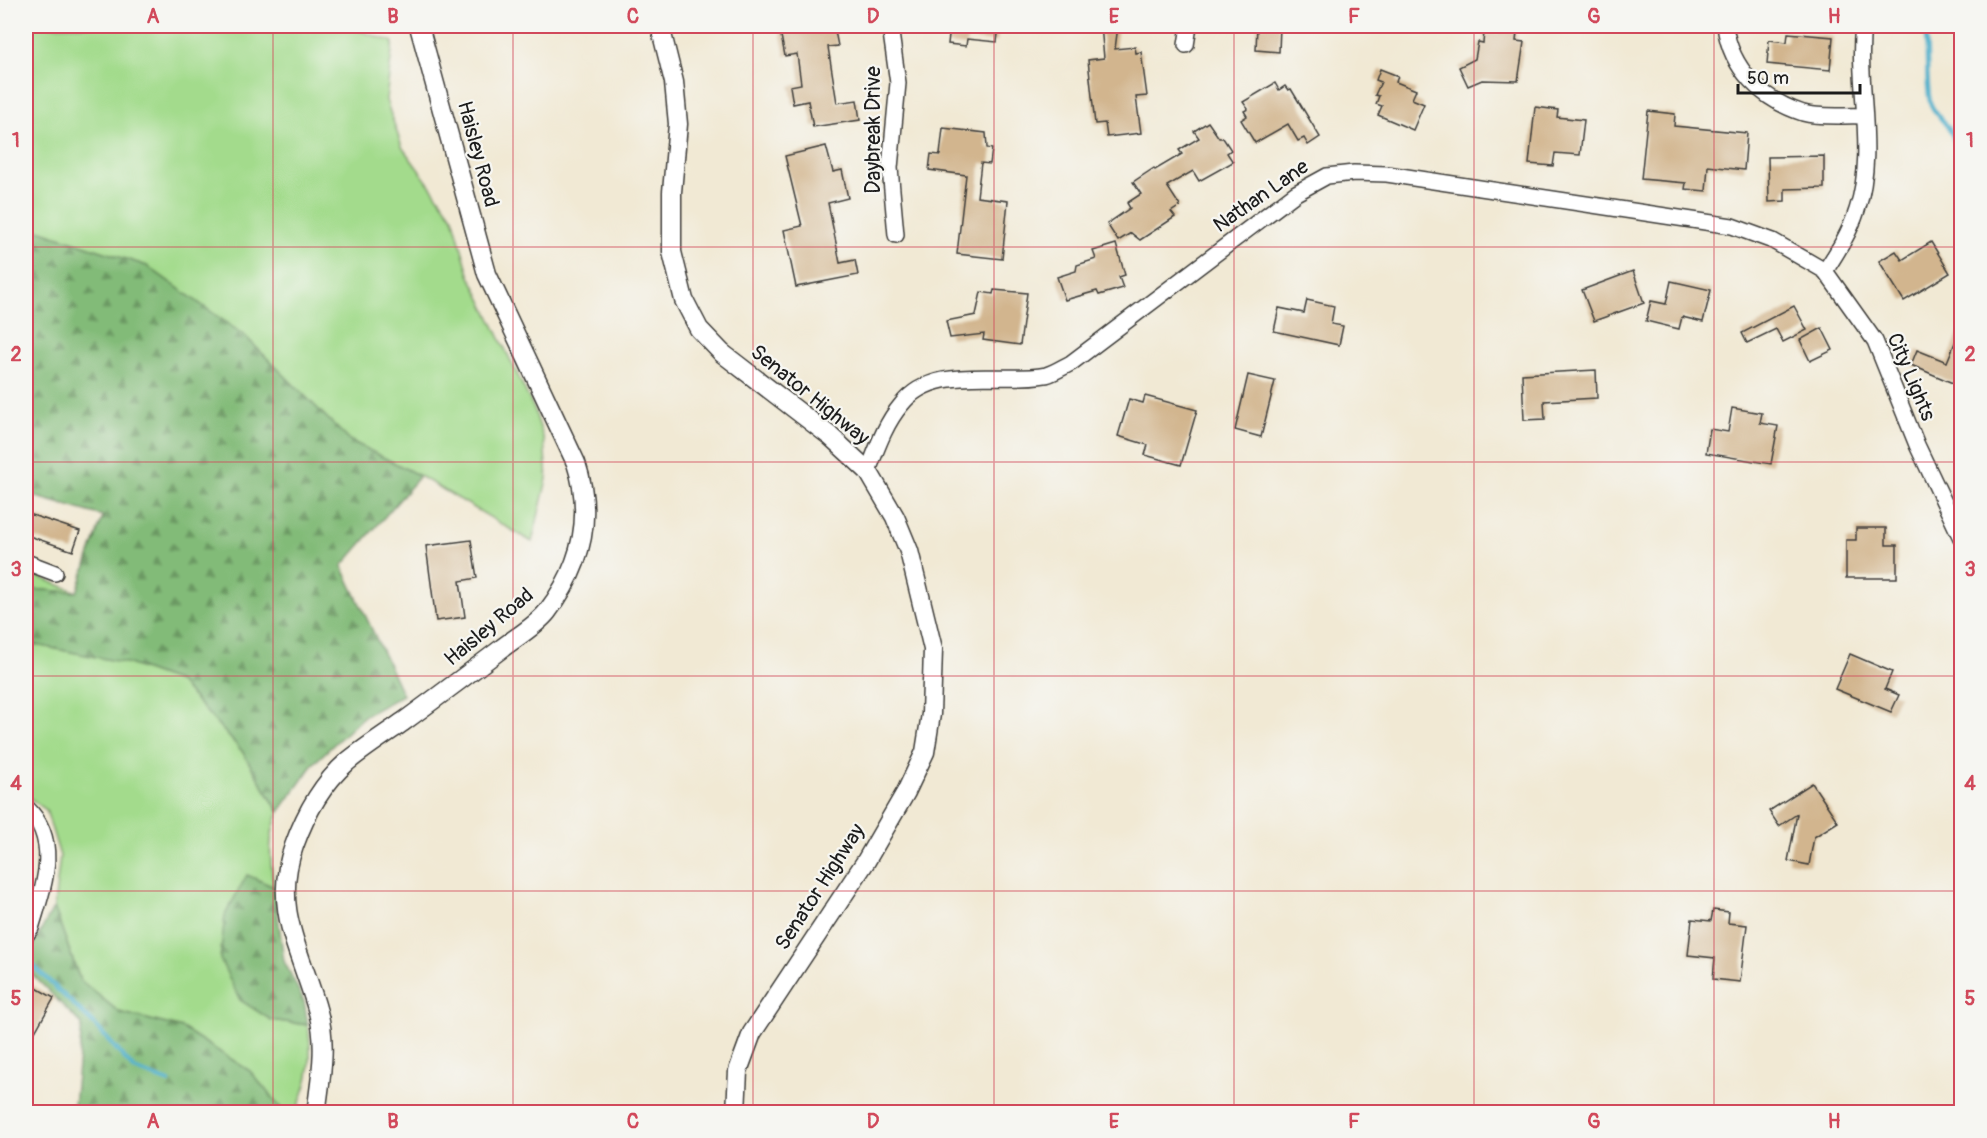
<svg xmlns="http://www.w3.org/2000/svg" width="1987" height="1138" viewBox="0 0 1987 1138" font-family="Pangolin,sans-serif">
<defs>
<pattern id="forest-firs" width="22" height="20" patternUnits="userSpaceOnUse" patternTransform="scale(1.5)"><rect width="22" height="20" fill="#82bb78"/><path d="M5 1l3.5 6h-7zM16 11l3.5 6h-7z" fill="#6a9762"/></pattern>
</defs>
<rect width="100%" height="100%" fill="#f6f6f2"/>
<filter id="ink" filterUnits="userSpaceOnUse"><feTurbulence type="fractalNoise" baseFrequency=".0167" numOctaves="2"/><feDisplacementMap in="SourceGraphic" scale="12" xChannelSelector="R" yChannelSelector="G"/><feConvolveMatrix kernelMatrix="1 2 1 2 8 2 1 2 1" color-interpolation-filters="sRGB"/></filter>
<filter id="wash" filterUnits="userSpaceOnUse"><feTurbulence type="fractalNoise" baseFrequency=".008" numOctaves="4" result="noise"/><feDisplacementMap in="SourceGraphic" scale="24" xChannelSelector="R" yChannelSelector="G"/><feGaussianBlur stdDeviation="1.35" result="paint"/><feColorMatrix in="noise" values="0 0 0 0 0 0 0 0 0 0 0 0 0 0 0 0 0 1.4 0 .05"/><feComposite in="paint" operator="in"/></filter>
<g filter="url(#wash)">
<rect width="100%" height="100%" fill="#f1e9d4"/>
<g fill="#a3db8c" stroke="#607c54" stroke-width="1.5">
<polygon points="26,26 345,26 393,42 386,100 402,147 453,217 469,274 534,409 544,440 547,479 532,542 420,476 349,440 245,336 147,266 26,226"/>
<polygon points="26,572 77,592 26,589"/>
<path d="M 26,643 L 126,663 L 179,682 L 242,751 L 279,812 C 267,837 270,861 274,887 L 247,875 L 271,1020 L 308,1025 C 313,1061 310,1079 296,1112 L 284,1112 L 250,1071 L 182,1028 L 119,1012 L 80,980 L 54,907 L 60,856 L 46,810 L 26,795 Z"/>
</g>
<g fill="url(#forest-firs)" stroke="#4f6c4a" stroke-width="1.5">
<polygon points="26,226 147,266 245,336 349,440 420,476 342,566 403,695 364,716 314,763 279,812 242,751 179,682 126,663 26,643 26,589 77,592 103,516 26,494"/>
<polygon points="247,875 274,887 284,961 304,1001 308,1025 271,1020 240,1000 220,959 225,915"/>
<polygon points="54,907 80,980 119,1012 182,1028 250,1071 284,1112 26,1112 27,1103 74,1105 82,1025 26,968 26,958"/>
</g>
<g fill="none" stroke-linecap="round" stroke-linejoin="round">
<g stroke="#4bafca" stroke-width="4.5">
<path d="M 1922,26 L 1925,28 C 1929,55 1925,78 1930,102 C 1933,113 1944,120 1949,129 C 1959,145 1957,167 1962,185"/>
<polyline points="26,959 94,1024 134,1069 169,1082"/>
</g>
</g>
<g id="blocks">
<g fill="#d2b58e">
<polygon points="779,26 834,26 838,46 828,47 837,103 857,100 860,120 813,127 808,101 793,104 790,86 801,84 797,54 785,56"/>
<polygon points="950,26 999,26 997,42 967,39 966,46 948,44"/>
<polygon points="1101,26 1118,26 1115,49 1135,47 1136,53 1141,52 1147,96 1136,97 1141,133 1107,137 1105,123 1095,124 1088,60 1104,58"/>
<polygon points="1257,26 1280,26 1279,52 1256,50"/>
<polygon points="1499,29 1517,32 1516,41 1524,42 1518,81 1482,80 1468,86 1459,67 1475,59 1478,42 1483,43 1484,32 1498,34"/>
<polygon points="1788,33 1833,37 1830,70 1767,64 1769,40 1787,42"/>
<polygon points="1380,69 1398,76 1396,82 1416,90 1412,99 1424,104 1413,130 1378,115 1382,106 1376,104 1379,96 1375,95 1381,82 1376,80"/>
<polygon points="1275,83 1279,90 1285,86 1288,90 1291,89 1320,137 1308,145 1304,138 1298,141 1288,124 1255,143 1241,120 1247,116 1244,111 1248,109 1243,102"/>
<polygon points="1535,107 1558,110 1557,117 1584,120 1580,155 1555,153 1553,166 1529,164"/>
<polygon points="1648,111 1675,114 1674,126 1747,133 1744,170 1708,166 1706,191 1685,189 1686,183 1641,179"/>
<polygon points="1208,122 1219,138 1223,138 1231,150 1227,153 1233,162 1199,181 1193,171 1167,186 1180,206 1171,212 1175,217 1140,240 1131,233 1118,241 1107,224 1130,208 1127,203 1141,194 1133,182 1154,168 1155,170 1182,154 1179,150 1199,138 1194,131"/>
<polygon points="943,128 986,133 987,148 992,149 990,164 981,163 977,197 1008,201 1002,259 957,254 966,175 929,170 931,154 940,155"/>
<polygon points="826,146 833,172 842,170 848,198 828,203 840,263 855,260 858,275 796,287 784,230 802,226 785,156"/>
<polygon points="1824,156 1824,188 1785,189 1785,201 1769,202 1768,157"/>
<polygon points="1931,242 1950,273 1904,301 1879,261 1896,251 1902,260"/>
<polygon points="1116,244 1125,275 1119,277 1123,288 1099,295 1097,291 1065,300 1057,277 1076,271 1077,265 1096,259 1093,251"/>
<polygon points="1633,271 1644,303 1594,321 1582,290"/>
<polygon points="1671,281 1711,290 1703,322 1682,317 1679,329 1646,321 1651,301 1666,304"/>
<polygon points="994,290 1027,293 1020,345 983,340 984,334 950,338 946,321 976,315 981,292 993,294"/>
<polygon points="1307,300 1334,306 1331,324 1343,326 1339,345 1274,331 1279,308 1304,313"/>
<polygon points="1794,306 1807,330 1783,342 1776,329 1747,343 1742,333"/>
<polygon points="1822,328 1833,350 1810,361 1800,340"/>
<polygon points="1961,328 1962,387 1911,365 1917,350 1947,362"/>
<polygon points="1596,370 1597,398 1544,401 1545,419 1524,420 1522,374"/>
<polygon points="1248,375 1275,381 1261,437 1235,430"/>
<polygon points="1145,396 1197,410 1181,465 1145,455 1148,445 1118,436 1129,399 1143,403"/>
<polygon points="1732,408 1762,413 1760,423 1778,426 1771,464 1706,453 1710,429 1728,432"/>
<polygon points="26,513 80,531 73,551 26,535"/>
<polygon points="1856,528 1886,528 1886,545 1897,545 1897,578 1846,578 1846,540 1856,540"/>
<polygon points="471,540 477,578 460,581 465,617 436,621 426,546"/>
<polygon points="1850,654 1892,672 1885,689 1899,695 1891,712 1835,689"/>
<polygon points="1812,783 1838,822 1814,837 1809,865 1788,861 1797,814 1779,826 1769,811"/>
<polygon points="1713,910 1729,912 1728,923 1747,925 1740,982 1713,979 1715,958 1688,955 1692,919 1711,921"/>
<polygon points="26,982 54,998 26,1048"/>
</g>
</g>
</g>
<g filter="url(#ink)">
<use href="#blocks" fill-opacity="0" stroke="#3c3b38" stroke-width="1.5"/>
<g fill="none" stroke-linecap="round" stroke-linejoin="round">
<g stroke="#3c3b38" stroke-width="18">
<g id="minor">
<polyline points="890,26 898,83 890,168 896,235"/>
<path d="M 1725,26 C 1731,69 1762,100 1803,113 C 1821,118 1845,115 1863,116"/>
<polyline points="1186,45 1189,26"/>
<path d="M 1825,271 C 1838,251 1850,232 1857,210 C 1877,151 1856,85 1863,26"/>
<path d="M 868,471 C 877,448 885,424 901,405 C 934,362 999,384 1046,375 C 1054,373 1063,367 1071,363 L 1296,193 L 1327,176 L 1354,173 L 1387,174 L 1732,226 L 1773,241 L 1825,271 L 1875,341 L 1917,445 L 1962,540"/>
<polyline points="26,562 55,573"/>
<path d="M 26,807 C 62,841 43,888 31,928 L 26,935"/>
</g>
</g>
<g stroke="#3c3b38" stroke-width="21">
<g id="tertiary">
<polyline points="660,26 674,82 678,124 672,192 672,252 684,300 699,329 722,353 830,436 868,471 895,517 909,551 933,649 931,714 925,752 906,792 866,861 752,1033 738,1071 736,1112"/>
<path d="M 313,1112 L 317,1107 C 321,1075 327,1044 318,1012 C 302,953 271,909 294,846 C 305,815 323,783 347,762 C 364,748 384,735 403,722 C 436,698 468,674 501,649 C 515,638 536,626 547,612 C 581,567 594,517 576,463 L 487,274 L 419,26"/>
</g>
</g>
<use href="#minor" stroke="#fff" stroke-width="15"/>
<use href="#tertiary" stroke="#fff" stroke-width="18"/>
</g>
</g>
<path fill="none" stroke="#d1495b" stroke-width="1.5" stroke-opacity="0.55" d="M 273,26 L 273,1112M 513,26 L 513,1112M 753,26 L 753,1112M 994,26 L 994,1112M 1234,26 L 1234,1112M 1474,26 L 1474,1112M 1714,26 L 1714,1112M 26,247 L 1962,247M 26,462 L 1962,462M 26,676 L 1962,676M 26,891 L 1962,891"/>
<g text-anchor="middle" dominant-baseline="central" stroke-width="4.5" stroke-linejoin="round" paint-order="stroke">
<g font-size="21" fill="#1c1c1c" stroke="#f6f6f2">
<text transform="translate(873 130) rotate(-90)">Daybreak Drive</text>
<text transform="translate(478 154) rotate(75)">Haisley Road</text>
<text transform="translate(1261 196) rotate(-35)">Nathan Lane</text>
<text transform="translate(1911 377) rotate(67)">City Lights</text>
<text transform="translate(810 395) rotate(39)">Senator Highway</text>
<text transform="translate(489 627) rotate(-40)">Haisley Road</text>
<text transform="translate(820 887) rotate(-57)">Senator Highway</text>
</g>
</g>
<rect width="1987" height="1138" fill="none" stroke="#f6f6f2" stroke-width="66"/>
<path d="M1738 84v9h122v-9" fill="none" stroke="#1c1c1c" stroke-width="3"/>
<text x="1747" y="84" font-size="18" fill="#1c1c1c" stroke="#f6f6f2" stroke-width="4.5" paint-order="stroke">50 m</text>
<rect x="33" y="33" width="1921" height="1072" fill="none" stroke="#d1495b" stroke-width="2"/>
<g font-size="20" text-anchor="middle" font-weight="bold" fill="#d1495b">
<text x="153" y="23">A</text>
<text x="393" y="23">B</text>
<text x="633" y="23">C</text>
<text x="873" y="23">D</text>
<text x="1114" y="23">E</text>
<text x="1354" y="23">F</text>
<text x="1594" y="23">G</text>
<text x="1834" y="23">H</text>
<text x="16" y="147">1</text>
<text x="1970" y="147">1</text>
<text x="16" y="361">2</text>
<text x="1970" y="361">2</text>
<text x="16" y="576">3</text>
<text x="1970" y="576">3</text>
<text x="16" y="790">4</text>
<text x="1970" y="790">4</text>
<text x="16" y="1005">5</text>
<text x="1970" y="1005">5</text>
<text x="153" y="1128">A</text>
<text x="393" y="1128">B</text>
<text x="633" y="1128">C</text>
<text x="873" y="1128">D</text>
<text x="1114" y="1128">E</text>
<text x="1354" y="1128">F</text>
<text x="1594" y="1128">G</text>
<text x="1834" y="1128">H</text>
</g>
</svg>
